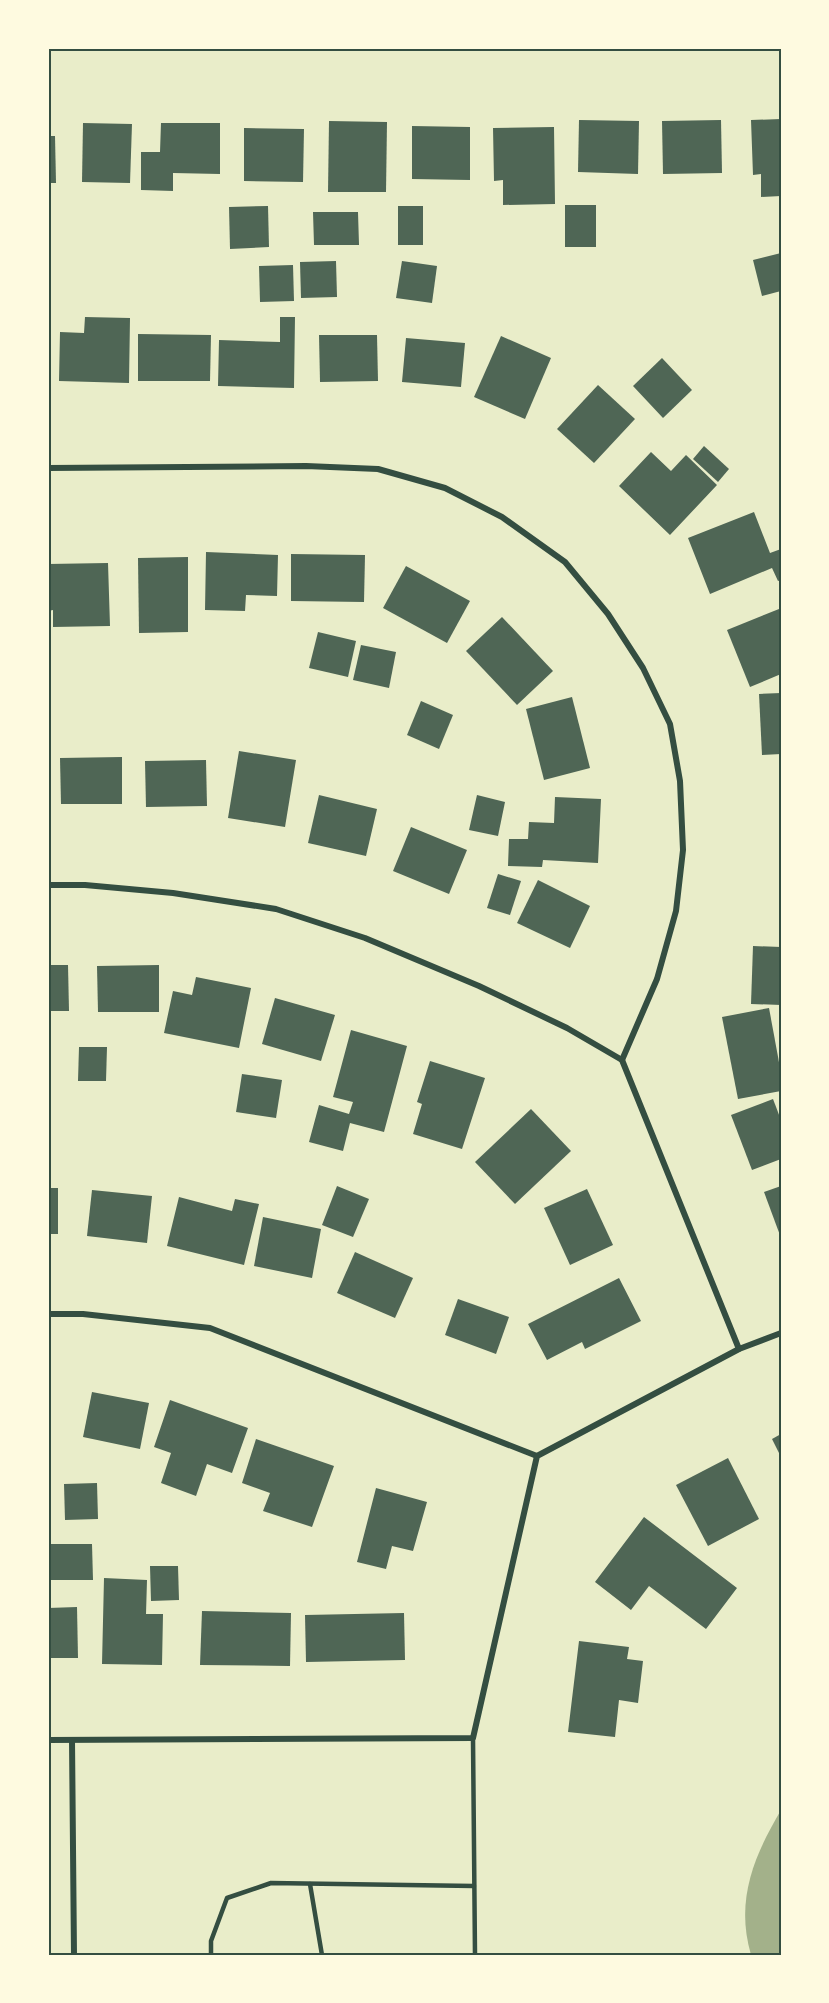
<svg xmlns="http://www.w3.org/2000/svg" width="829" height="2003" viewBox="0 0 829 2003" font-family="'Libre Baskerville',serif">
<rect width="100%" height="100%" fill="#e9edc9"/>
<path fill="#a3b18a" d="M 781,1810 L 781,1955 L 751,1955 C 735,1900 754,1856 781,1810 Z"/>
<g fill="#4f6655">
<polygon points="781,119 781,196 761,197 761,174 753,175 751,120"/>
<polygon points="579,120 639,121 638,174 578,172"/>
<polygon points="721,120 722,173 663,174 662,121"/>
<polygon points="329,121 387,122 386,192 328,192"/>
<polygon points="83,123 132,124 130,183 82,182"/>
<polygon points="161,123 220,123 220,174 173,173 173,191 141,190 141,152 160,152"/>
<polygon points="412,126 470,127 470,180 412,179"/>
<polygon points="554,127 555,204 503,205 503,180 494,181 493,128"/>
<polygon points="244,128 304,129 303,182 244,181"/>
<polygon points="48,136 55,136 56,183 48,183"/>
<rect x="565" y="205" width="31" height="42"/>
<polygon points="268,206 269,247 230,249 229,207"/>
<rect x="398" y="206" width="25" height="39"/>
<polygon points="313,212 358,212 359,245 314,245"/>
<polygon points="781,253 781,291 762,296 753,260"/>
<polygon points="336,261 337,297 301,298 300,262"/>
<polygon points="402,261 437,266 432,303 396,298"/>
<polygon points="293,265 294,301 260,302 259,266"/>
<polygon points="85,317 130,318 129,383 59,381 60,332 84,333"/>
<polygon points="280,317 295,317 294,388 218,386 219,340 280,342"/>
<polygon points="138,334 211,335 210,381 138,381"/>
<polygon points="319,335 377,335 378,381 320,382"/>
<polygon points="501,336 551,358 525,419 474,397"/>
<polygon points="406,338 465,343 461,387 402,382"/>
<polygon points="662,358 692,390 663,418 633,386"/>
<polygon points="598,385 635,419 594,463 557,429"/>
<polygon points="704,446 729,469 718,482 693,459"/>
<polygon points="651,452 671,471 686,455 717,485 670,535 619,486"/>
<polygon points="754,512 770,553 781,549 781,580 778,581 772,568 710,594 688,538"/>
<polygon points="206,552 278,555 277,596 246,595 245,611 205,610"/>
<polygon points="291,554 365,555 364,602 291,601"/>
<polygon points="188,557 188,632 139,633 138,558"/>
<polygon points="108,563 110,626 53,627 53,610 48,611 48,564"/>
<polygon points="406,566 470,601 447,643 383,608"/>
<polygon points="779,609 781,674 750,687 727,630"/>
<polygon points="502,617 553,671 517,705 466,651"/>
<polygon points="318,632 356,641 348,677 309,668"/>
<polygon points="361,645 396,652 389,688 353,680"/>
<polygon points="781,693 781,754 762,755 759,694"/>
<polygon points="572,697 590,768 544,780 526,709"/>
<polygon points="421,701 453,715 439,749 407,735"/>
<polygon points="239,751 296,760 285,827 228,818"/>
<polygon points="122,757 122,804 61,804 60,758"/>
<polygon points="206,760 207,806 146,807 145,761"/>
<polygon points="319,795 377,809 366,856 308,843"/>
<polygon points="477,795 505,802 498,836 469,830"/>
<polygon points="555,797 601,799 598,863 543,860 542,867 508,866 509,839 528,839 529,822 554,823"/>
<polygon points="411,827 467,850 449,894 393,871"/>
<polygon points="498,874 521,881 510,915 487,908"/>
<polygon points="538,880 590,906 570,948 517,923"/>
<polygon points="753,946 781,947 781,1005 751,1004"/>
<polygon points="48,965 68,965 69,1011 48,1011"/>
<polygon points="159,965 159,1012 98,1012 97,966"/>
<polygon points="196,977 251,988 239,1048 164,1033 173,991 192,995"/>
<polygon points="275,998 335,1015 321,1061 262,1044"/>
<polygon points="769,1008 781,1073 781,1091 738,1099 722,1017"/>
<polygon points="351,1030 407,1046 384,1132 350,1123 343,1151 309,1142 319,1105 349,1114 353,1102 333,1097"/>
<polygon points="79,1047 107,1047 106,1081 78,1081"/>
<polygon points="430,1061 485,1078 462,1149 413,1134 422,1104 417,1102"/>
<polygon points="242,1074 282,1080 276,1118 236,1112"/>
<polygon points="773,1099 781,1120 781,1159 752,1170 731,1115"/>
<polygon points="531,1109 571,1151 515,1204 475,1162"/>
<polygon points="337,1186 369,1199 353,1237 322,1225"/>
<polygon points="781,1186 781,1238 764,1192"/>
<rect x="48" y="1188" width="10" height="46"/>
<polygon points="587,1189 613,1245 570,1265 544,1208"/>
<polygon points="92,1190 152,1196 147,1243 87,1236"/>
<polygon points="179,1197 232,1211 235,1199 259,1204 244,1265 167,1246"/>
<polygon points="263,1217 321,1229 312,1278 254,1266"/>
<polygon points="355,1252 413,1278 395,1318 337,1293"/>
<polygon points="619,1278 641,1321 585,1349 582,1342 547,1360 528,1324"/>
<polygon points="458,1299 509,1317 496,1354 445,1335"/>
<polygon points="92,1392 149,1403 140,1449 83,1437"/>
<polygon points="170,1400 248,1428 232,1473 207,1464 196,1496 161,1483 171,1453 154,1447"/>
<rect x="48" y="1403" width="2" height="36"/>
<polygon points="781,1434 781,1457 772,1439"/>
<polygon points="256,1439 334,1466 312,1527 263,1511 270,1493 242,1483"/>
<polygon points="728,1458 759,1519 708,1546 676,1485"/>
<polygon points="97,1483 98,1519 65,1520 64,1484"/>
<polygon points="376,1488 427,1502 413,1551 392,1546 386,1569 357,1562"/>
<polygon points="644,1517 737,1588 706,1629 649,1586 631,1610 595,1582"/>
<polygon points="49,1544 92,1544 93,1580 49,1580"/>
<polygon points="150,1566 178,1566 179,1600 151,1601"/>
<polygon points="104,1578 147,1580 146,1614 163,1614 162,1665 102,1664"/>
<polygon points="77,1607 78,1658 48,1658 48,1608"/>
<polygon points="202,1611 291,1613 290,1666 200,1665"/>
<polygon points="404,1613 405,1660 306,1662 305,1615"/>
<polygon points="579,1641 629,1647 627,1659 643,1661 638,1703 619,1700 615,1737 568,1732"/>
</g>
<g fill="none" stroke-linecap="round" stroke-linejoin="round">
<g stroke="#344e41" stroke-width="4.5">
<polyline points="473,1738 475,1955"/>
<polyline points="310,1884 322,1955"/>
<polyline points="211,1955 211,1941 227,1898 271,1883 474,1886"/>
</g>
<g stroke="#344e41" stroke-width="6">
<polyline points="48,468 306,466 378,469 445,488 502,517 565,562 608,614 643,668 670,724 680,781 683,850 676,911 657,979 622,1060"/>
<polyline points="48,885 85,885 173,893 276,909 365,938 479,986 567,1028 622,1060 739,1349"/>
<polyline points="48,1314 83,1314 210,1328 537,1456"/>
<polyline points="48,1740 473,1738 537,1456 739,1349 781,1333"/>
<polyline points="72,1740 74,1955"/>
</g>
</g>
<rect width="829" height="2003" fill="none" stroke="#fefae0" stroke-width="99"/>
<rect x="50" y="50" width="730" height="1904" fill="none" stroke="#344e41" stroke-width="2"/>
</svg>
